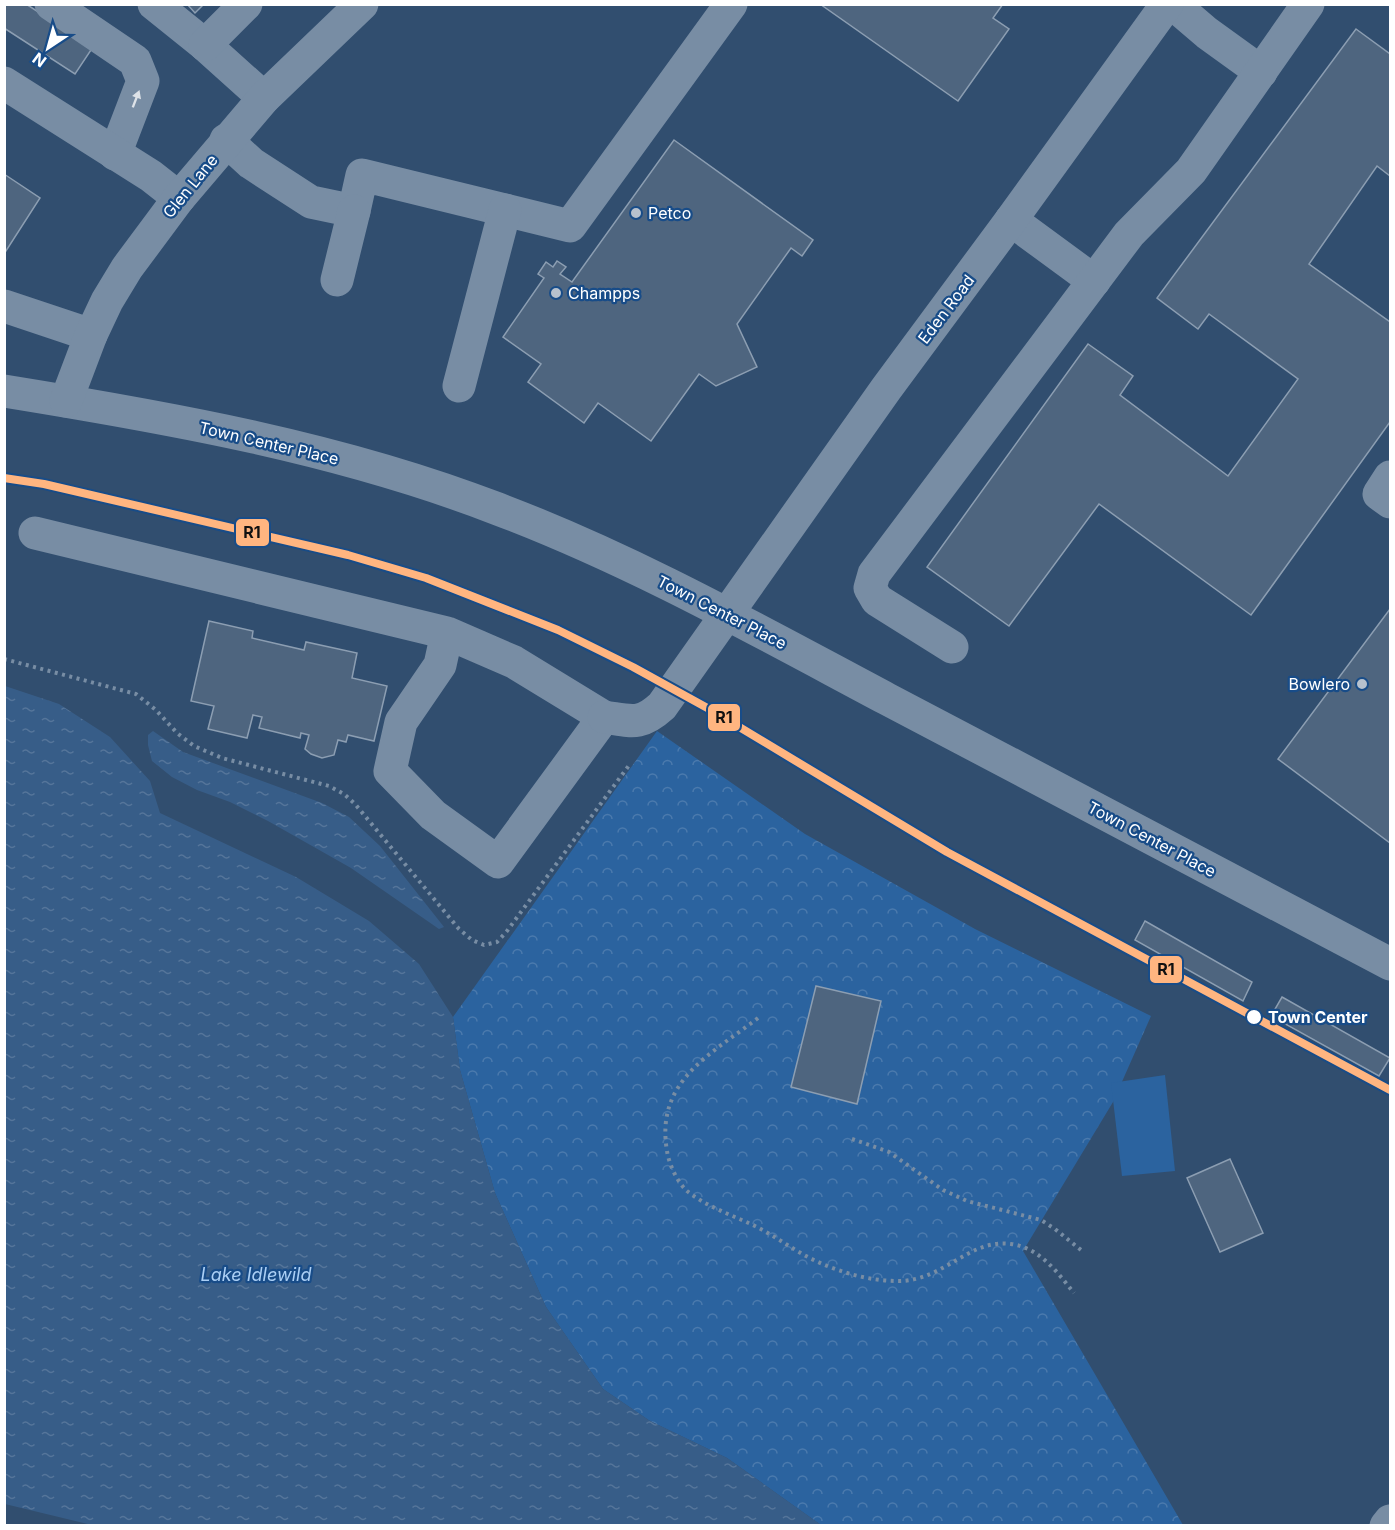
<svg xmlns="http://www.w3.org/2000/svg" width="1395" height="1530" viewBox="0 0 1395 1530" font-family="Inter,sans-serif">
<defs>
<pattern id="forest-crowns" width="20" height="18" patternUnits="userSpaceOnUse" patternTransform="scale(1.5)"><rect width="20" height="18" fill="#2b639f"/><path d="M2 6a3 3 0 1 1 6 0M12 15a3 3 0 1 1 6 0" fill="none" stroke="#4b7aad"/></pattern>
<pattern id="water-ripples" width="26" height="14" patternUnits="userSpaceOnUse" patternTransform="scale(1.5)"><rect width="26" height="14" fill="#375d88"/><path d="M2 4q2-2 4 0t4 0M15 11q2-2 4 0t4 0" fill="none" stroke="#55759a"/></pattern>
</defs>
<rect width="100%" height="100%" fill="#314e6f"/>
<polygon fill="url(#forest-crowns)" points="657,731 805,834 975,929 1151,1016 1113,1102 1023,1251 1183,1525 821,1525 727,1458 650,1421 603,1389 546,1307 495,1193 460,1070 453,1017"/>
<polygon fill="#2b639f" points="1165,1075 1175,1171 1122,1176 1111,1083"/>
<g fill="url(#water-ripples)">
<polygon points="5,686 59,704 110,737 150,781 160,813 296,877 369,921 419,964 453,1017 460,1070 495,1193 546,1307 603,1389 650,1421 727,1458 821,1525 96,1526 5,1504"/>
<polygon points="153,731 183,752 322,803 349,817 380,846 444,927 439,929 351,868 268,821 230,802 197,790 172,777 152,761 148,745 148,735"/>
</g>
<g fill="#4e657f" stroke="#8c9eb2" stroke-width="1.5">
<polygon points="4,4 26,4 93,47 75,74 4,28"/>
<polygon points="187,4 204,4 195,13"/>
<polygon points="820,4 1003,4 993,18 1009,29 958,101"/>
<polygon points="1356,29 1390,54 1390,176 1377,166 1309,264 1390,322 1390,422 1251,615 1099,504 1009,626 927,567 1088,344 1133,376 1120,395 1228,476 1298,379 1209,314 1198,329 1157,298"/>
<polygon points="674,140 813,240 802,256 791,248 737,324 757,367 716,386 699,374 651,441 598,403 584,423 528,382 541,364 503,337 544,278 538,274 546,262 553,267 557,261 566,267 560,274 572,282"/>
<polygon points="4,174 40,198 4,254"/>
<polygon points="1390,609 1390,843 1278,759"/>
<polygon points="209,621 253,631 252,638 304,650 306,642 357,653 352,678 387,686 374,741 348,735 346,742 338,740 334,755 322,758 311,754 305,749 309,735 301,733 300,738 259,728 262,717 253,715 247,738 208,729 214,706 191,701"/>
<polygon points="1145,921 1252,982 1243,1001 1135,940"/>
<polygon points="816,986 881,1001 857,1104 791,1087"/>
<polygon points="1282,997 1390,1058 1379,1076 1271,1016"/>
<polygon points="1230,1159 1263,1233 1220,1252 1187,1178"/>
</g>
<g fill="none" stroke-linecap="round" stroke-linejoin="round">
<g stroke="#788da4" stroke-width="4" stroke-dasharray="3 4.5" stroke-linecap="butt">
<polyline points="4,659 136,694 156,710 177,733 194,746 222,758 329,786 344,794 355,804 459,929 472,940 484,945 497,942 507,931 630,764"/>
<path d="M 758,1018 C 710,1055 655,1081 667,1151 C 669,1164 677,1182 687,1191 C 707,1207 732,1215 755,1226 C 777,1237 796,1252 818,1262 C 842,1273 871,1281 897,1281 C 943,1282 969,1238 1011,1244 C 1040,1248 1057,1272 1074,1293"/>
<polyline points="852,1139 889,1152 943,1190 967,1201 1041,1220 1055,1229 1081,1250"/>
</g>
<g stroke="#788da4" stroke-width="33">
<polyline points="51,4 135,61 143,81 115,154"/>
<polyline points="154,4 205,45 264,98"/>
<polyline points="1173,4 1207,33 1261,72"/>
<polyline points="205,45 246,4"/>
<polyline points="4,83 151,176 179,198"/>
<polyline points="226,140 251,163 311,202 354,211 362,175 570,226 731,4"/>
<polyline points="1011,220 1094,281"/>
<polyline points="337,280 354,211"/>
<polyline points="4,306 91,335"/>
<polyline points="459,386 505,210"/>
<path d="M 4,391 C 171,418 340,448 498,509 C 633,560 759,631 887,699 C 1055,787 1223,876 1390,964"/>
<polyline points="66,401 91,335 107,301 127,268 179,198 264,98 362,4"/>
<polyline points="1390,477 1379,494 1390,502"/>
<polyline points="35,533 447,633 514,662 604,717 498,862 433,815 390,771 401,722 440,665 447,633"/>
<polyline points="952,647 877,600 870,588 874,574 1129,234 1191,171 1308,4"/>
<path d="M 604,717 C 632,721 640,726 662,706 L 886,389 L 1011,220 L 1167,4"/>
<polyline points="1386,1526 1390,1521"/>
</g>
<g stroke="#184c88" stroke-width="12">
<polyline id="rail-1" points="4,478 44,484 348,555 426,578 558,630 633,667 711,710 947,852 1390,1090"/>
</g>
<use href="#rail-1" stroke="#ffb580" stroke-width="8"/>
</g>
<defs><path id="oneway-solid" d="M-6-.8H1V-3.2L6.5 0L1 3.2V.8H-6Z" transform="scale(1.5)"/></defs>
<use fill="#dde2e8" href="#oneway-solid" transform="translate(136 99) rotate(-69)"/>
<g fill="#b7c1cd" stroke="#184c88" stroke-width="2">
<circle cx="636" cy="213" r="6"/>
<circle cx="556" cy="293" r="6"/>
<circle cx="1362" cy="684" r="6"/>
</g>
<circle fill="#fff" stroke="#184c88" stroke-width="2" cx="1254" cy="1017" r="8"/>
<g text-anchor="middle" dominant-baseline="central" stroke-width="4.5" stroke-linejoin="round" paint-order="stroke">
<g font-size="16" fill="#fff" stroke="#184c88">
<text transform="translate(190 186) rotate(-51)">Glen Lane</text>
<text transform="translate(946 309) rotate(-53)">Eden Road</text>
<text transform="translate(269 443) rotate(13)">Town Center Place</text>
<text transform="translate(722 612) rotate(27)">Town Center Place</text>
<text transform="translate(1152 839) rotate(28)">Town Center Place</text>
</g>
<g font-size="16" fill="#fff" stroke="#184c88" text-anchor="start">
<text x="648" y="213">Petco</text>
<text x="568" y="293">Champps</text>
<text x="1350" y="684" text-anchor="end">Bowlero</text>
</g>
<g font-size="16" font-weight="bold" fill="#fff" stroke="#184c88" text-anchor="start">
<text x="1268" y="1017">Town Center</text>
</g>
<g font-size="18" font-style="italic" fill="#abcff5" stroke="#184c88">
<text x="256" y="1274">Lake Idlewild</text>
</g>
</g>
<g stroke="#184c88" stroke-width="2">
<rect x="235" y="518" width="35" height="29" rx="6" fill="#ffb580"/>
<rect x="707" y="703" width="34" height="29" rx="6" fill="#ffb580"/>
<rect x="1149" y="955" width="34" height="29" rx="6" fill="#ffb580"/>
</g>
<g font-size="16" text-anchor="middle" font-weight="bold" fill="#111">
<text x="252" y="538">R1</text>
<text x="724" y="723">R1</text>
<text x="1166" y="975">R1</text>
</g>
<rect width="1395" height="1530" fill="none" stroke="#ffffff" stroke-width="12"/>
<g transform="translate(48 48) rotate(216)" stroke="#184c88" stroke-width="4.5" paint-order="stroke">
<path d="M0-4.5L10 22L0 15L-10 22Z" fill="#ffffff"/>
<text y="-9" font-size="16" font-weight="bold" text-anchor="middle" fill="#ffffff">N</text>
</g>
</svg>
